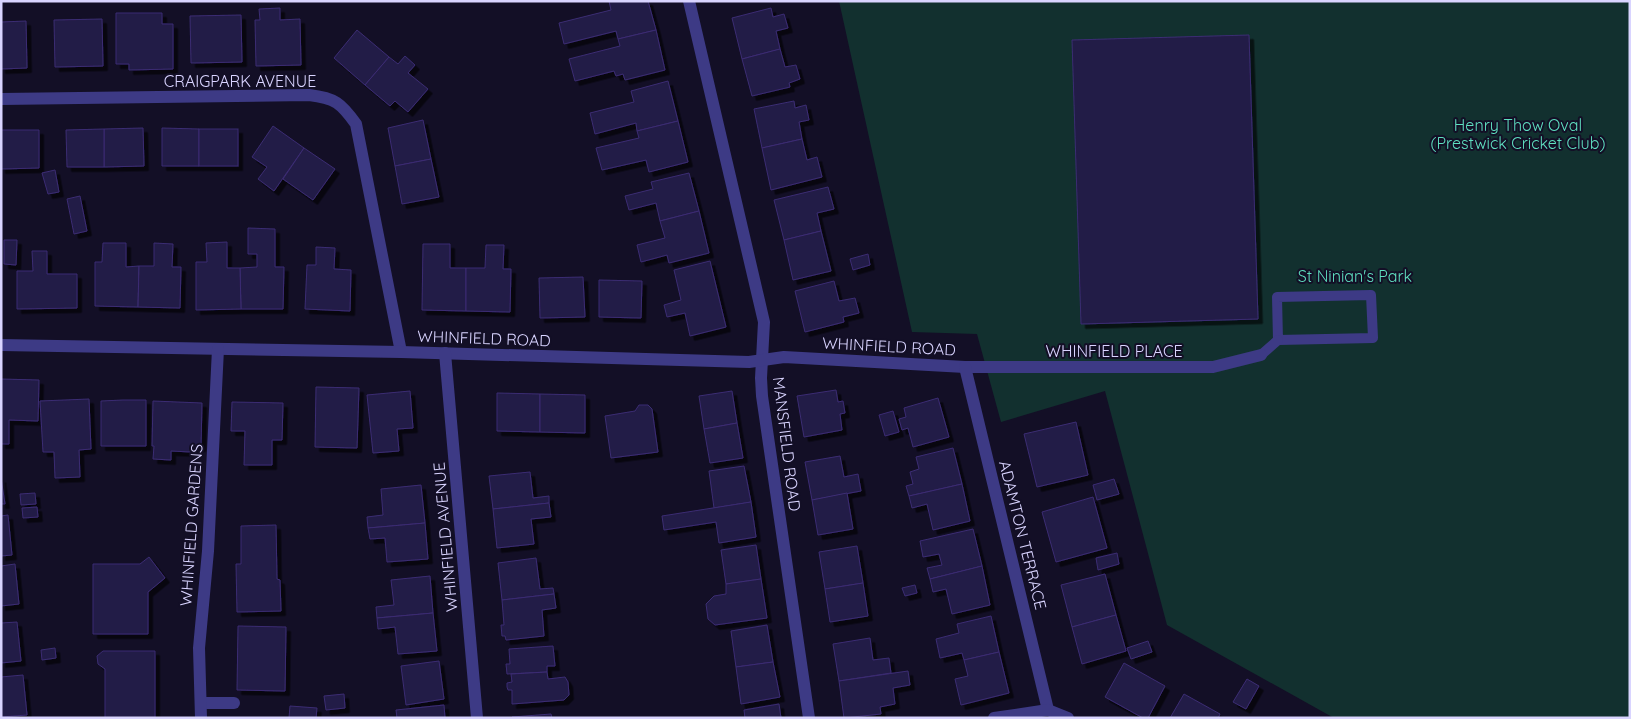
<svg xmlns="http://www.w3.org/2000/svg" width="1631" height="719" viewBox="0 0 1631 719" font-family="Quicksand,sans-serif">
<defs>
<filter id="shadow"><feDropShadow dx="4.5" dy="4.5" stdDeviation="0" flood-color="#0009"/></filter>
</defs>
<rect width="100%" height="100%" fill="#130f26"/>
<polygon fill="#12302f" points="839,1 1630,1 1630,718 1334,718 1167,625 1105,391 1001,422 977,334 912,332"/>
<g fill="#241b47" stroke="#3b2d73" filter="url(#shadow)">
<polygon points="609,1 648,1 656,30 618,39 616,31 564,44 559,23 611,10"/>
<polygon points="280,8 280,20 300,19 301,65 256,66 255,20 260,20 259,9"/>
<polygon points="771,8 773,17 784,14 788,28 776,31 780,49 742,59 732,18"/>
<polygon points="116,13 162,13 162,24 173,24 173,69 129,70 129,64 116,64"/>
<polygon points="241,15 242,62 191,63 190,16"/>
<polygon points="102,19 103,66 55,67 54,20"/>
<polygon points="26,21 27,68 1,69 1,22"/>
<polygon points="357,30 389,57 365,85 334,58"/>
<polygon points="656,30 665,70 625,80 623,74 616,76 614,71 575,81 569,59 620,46 618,39"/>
<polygon points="1249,35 1258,319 1081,324 1072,40"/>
<polygon points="780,49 785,67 796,65 800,79 789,83 790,87 752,96 742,59"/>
<polygon points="405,56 415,65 408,73 428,89 408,112 395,101 390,106 365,85 389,57 398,64"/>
<polygon points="668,81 678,121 637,131 636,123 595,134 590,113 634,102 631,91"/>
<polygon points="794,101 795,108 806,105 809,120 799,122 802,139 762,148 754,109"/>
<polygon points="423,120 431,159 395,166 388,128"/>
<polygon points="678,121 688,162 649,172 646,160 602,170 596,148 639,138 637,131"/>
<polygon points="273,126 304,148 274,191 258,179 267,167 252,157"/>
<polygon points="143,128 144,166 104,167 104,129"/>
<polygon points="162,128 199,129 199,166 162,166"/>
<polygon points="104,129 104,167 67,167 66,130"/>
<rect x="199" y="129" width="39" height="37"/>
<polygon points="1,130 39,130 39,168 1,169"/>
<polygon points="802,139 807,160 817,157 822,177 771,190 762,148"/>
<polygon points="304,148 335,169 313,200 283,179"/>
<polygon points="431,159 439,197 402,204 395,166"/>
<polygon points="55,170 59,192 48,194 42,173"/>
<polygon points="689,173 699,211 660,221 656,203 629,210 625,196 653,189 651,182"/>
<polygon points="828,187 834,209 817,213 821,231 784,240 774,200"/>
<polygon points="80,196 87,231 74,234 67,199"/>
<polygon points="699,211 709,253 669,263 667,255 641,262 637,245 665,238 660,221"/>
<polygon points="248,228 275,229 275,267 284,267 283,309 241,309 240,268 257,267 257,254 248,254"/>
<polygon points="821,231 831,271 793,280 784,240"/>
<polygon points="4,240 17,240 16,265 4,264"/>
<polygon points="227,242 227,268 240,268 241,309 196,310 196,262 207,262 206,243"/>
<polygon points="103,243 126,243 126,267 139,266 138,307 95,306 95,262 102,262"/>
<polygon points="154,243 173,244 172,267 181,267 180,308 138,307 139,266 154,266"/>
<polygon points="423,244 450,244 450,268 466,268 466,311 422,310"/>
<polygon points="486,245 504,245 503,269 511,269 510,312 466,311 466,268 485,268"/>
<polygon points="316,247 335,248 334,269 351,270 350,311 305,309 307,265 316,265"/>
<polygon points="32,251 47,251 47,274 77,274 77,308 17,309 17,271 33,271"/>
<polygon points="868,254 870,265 853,270 850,259"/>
<polygon points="710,261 726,327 690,336 685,313 667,317 664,305 681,300 674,270"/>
<polygon points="583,277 585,317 540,318 539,278"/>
<polygon points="599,280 642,281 641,318 599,317"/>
<polygon points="834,281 839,301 855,298 859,313 843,317 844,322 805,332 795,291"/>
<polygon points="1,379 39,380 38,421 9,420 9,444 1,444"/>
<polygon points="316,387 359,388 357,448 315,447"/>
<polygon points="836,390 838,402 843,401 845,413 840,414 842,430 804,437 797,396"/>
<polygon points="410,391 413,428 397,429 399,451 373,453 367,395"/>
<polygon points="732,391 737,423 704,429 699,396"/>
<polygon points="497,393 540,394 540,432 497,431"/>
<polygon points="540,394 585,395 585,433 540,432"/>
<polygon points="938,398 949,437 913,447 908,428 902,430 899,419 906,417 904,408"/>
<polygon points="89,399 91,449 79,450 80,477 55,478 54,452 43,452 40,401"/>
<polygon points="123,400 146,400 146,446 101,446 101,401"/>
<polygon points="153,401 202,403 201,447 192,447 191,452 171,451 171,460 153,459 154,446 152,446"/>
<polygon points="232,402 283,403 282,440 272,440 272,465 244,465 245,431 231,431"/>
<polygon points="639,405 648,405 652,409 658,452 611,458 605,416 635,411"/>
<polygon points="893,411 899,432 885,436 879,415"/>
<polygon points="1076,422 1088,475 1037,487 1024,434"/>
<polygon points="737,423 743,458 710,463 704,429"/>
<polygon points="953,448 962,484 909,496 906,486 913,484 910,472 919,469 916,457"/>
<polygon points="840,456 844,477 858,474 861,491 812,500 805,462"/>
<polygon points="744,466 751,502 714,508 709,471"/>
<polygon points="530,472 533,498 549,496 549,503 493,509 489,476"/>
<polygon points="1,478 5,504 1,504"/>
<polygon points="1114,479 1119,494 1097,500 1093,485"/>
<polygon points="962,484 970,521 933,530 927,504 912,508 909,496"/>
<polygon points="421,485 425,523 368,528 367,517 383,515 381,489"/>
<polygon points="35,493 36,504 21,505 20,494"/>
<polygon points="847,493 853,529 818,535 812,500"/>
<polygon points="1093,497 1107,548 1056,562 1042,512"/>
<polygon points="751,502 756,537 719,543 716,522 664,530 662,516"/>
<polygon points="549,503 551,517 531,519 534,544 497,548 493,509"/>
<polygon points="37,507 38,517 23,518 22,508"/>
<polygon points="8,515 12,555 1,556 1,516"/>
<polygon points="425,523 428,559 387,562 385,538 370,539 368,528"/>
<polygon points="276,525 277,579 280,580 281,611 237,612 236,564 241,564 241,526"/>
<polygon points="973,529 982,566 930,579 927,568 942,565 939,554 923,557 920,541"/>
<polygon points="756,545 761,579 726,584 721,550"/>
<polygon points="857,546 863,583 825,589 819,552"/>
<polygon points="1117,553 1119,564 1098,570 1096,558"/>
<polygon points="149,557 165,578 148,592 148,634 93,634 93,564 140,564"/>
<polygon points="536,558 540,589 553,588 554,594 502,600 498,563"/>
<polygon points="15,564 19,604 1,606 1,566"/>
<polygon points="982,566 990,605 952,614 946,589 933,592 930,579"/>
<polygon points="1105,574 1116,615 1072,627 1061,585"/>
<polygon points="430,576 433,613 377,618 376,607 394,605 391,580"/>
<polygon points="761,579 767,618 715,625 708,619 706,604 714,596 726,594 726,584"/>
<polygon points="863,583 868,616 830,622 825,589"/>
<polygon points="915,585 917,593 905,596 902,588"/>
<polygon points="554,594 556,608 542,610 544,636 506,640 505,636 502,636 501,625 504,625 502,600"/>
<polygon points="433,613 437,651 398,654 395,627 378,629 377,618"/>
<polygon points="1116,615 1126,651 1082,664 1072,627"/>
<polygon points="991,616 999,652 964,660 962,653 940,658 936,639 959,633 957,624"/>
<polygon points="17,622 21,661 1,663 1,623"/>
<polygon points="767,625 773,662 736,667 731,631"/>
<polygon points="238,626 286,627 285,691 237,690"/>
<polygon points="870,638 873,660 889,658 891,673 839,681 833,644"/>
<polygon points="1148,641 1152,652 1131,659 1127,648"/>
<polygon points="553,646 555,666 547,666 547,672 507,674 506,664 510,664 509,649"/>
<polygon points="55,648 56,658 42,660 41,650"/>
<polygon points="103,651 155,651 155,718 105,718 105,669 98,664 97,656"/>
<polygon points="999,652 1009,693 961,705 955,679 968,676 964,660"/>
<polygon points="439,661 444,699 406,705 401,666"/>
<polygon points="773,662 780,697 741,704 736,667"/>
<polygon points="1124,663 1165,686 1148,718 1143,718 1105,697"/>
<polygon points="908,671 910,685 893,688 895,704 880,707 881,714 844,718 839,681"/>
<polygon points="547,672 548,679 565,677 568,682 569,695 564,700 512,704 512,690 508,690 507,687 507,683 512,682 511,674"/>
<polygon points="23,675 27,715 1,717 1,677"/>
<polygon points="1247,679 1259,686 1246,709 1233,702"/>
<polygon points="344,694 345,708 326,710 324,696"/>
<polygon points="1184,694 1220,714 1218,718 1170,718"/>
<polygon points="779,704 781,718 745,718 744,710"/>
<polygon points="444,705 445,718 397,718 396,710"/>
<polygon points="290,706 317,708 316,718 289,718"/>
<polygon points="551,714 552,718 512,717"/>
</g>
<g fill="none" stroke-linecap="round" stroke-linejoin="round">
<g stroke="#3d3a85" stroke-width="10">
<polygon points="1371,295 1373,338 1278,340 1277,297"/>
<polyline points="1261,355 1278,340"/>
</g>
<g stroke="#3d3a85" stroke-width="12">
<polyline points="689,1 764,322 761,378 762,396 809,718"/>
<path d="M 1,99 L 309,95 C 335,98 341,103 356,124 L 401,352"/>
<polyline points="1,345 401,352 749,362 784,357 965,367 1213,367 1261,355"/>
<polyline points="445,353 477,718"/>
<polyline points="965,367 1048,710"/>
<polyline points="202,703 234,703"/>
<polyline points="201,718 199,648 208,551 218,349"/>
</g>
<polyline stroke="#3d3a85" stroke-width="12" points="994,718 1048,710 1068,718"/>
</g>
<g text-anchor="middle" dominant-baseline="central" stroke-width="4" stroke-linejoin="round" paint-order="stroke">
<g font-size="16" fill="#d9d4ff" stroke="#130f26">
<text x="240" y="81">CRAIGPARK AVENUE</text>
<text transform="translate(484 338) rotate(2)">WHINFIELD ROAD</text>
<text transform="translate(889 346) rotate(3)">WHINFIELD ROAD</text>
<text x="1114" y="351">WHINFIELD PLACE</text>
<text transform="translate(787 444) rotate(83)">MANSFIELD ROAD</text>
<text transform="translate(191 525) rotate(-86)">WHINFIELD GARDENS</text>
<text transform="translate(1023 535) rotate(76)">ADAMTON TERRACE</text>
<text transform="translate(445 537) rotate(-95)">WHINFIELD AVENUE</text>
</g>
<g font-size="16" fill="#5fe0c0" stroke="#130f26">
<text x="1518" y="125">Henry Thow Oval<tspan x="1518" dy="18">(Prestwick Cricket Club)</tspan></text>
<text x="1355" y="276">St Ninian's Park</text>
</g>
</g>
<rect width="1631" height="719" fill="none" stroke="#d9d4ff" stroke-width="5"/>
</svg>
